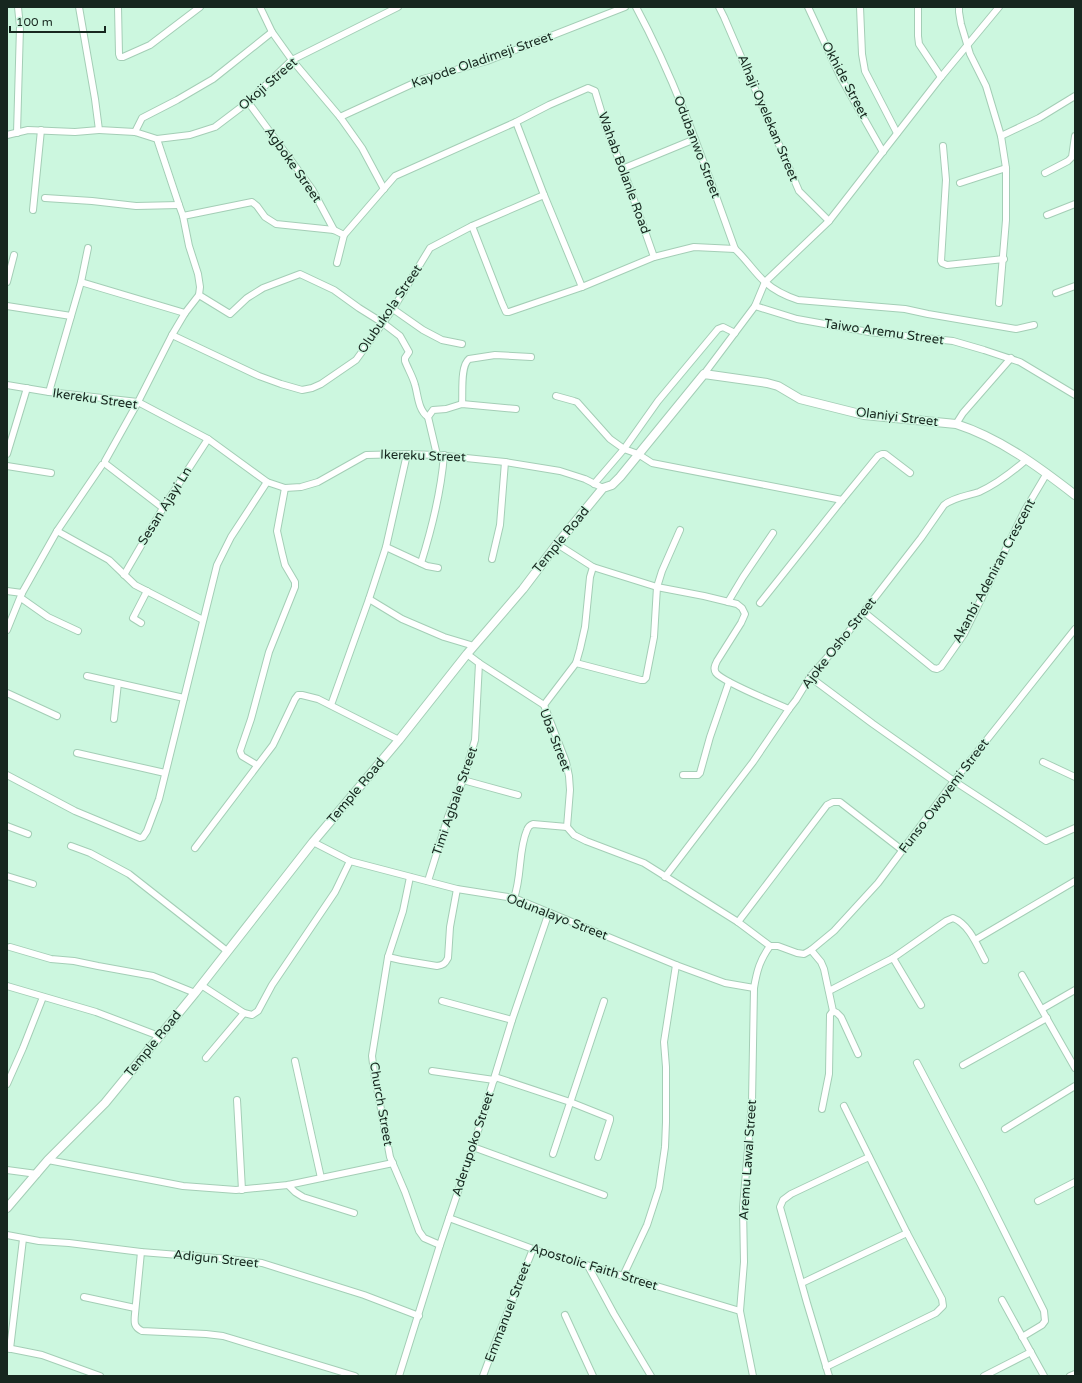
<svg xmlns="http://www.w3.org/2000/svg" width="1082" height="1383" viewBox="0 0 1082 1383" font-family="'Varela Round',sans-serif">
<rect width="100%" height="100%" fill="#ccf7df"/>
<g fill="none" stroke-linecap="round" stroke-linejoin="round">
<g stroke="#a4ceb6" stroke-width="8">
<g id="street">
<polyline points="79,7 95,99 99,130 135,132 157,139 179,205 183,216 189,246 198,274 200,287 199,295 185,313 172,335 138,402 105,461"/>
<polyline points="118,7 119,54 120,57 123,57 150,45 200,7"/>
<polyline points="260,7 272,32 292,60 340,117 362,148 384,189"/>
<path d="M 636,7 C 678,85 705,166 735,249 C 746,259 754,272 765,282 C 775,291 786,296 798,300 L 905,309 L 928,314 L 1016,329 L 1034,325"/>
<polyline points="719,7 724,17 799,191 829,221"/>
<polyline points="808,7 841,78 883,152"/>
<polyline points="860,7 862,54 865,71 897,133"/>
<polyline points="918,7 918,36 919,44 941,77"/>
<polyline points="959,7 959,12 961,24 970,54 986,86 1001,136 1006,168 1006,220 999,303"/>
<polyline points="248,102 312,189 334,230"/>
<polyline points="340,117 423,79 487,61 625,7"/>
<polyline points="516,122 544,195 582,287"/>
<polyline points="135,132 142,118 177,100 213,79 272,32"/>
<polyline points="17,133 20,27 18,7"/>
<polyline points="7,135 28,130 75,132 99,130"/>
<polyline points="1001,136 1039,118 1075,96"/>
<polyline points="157,139 190,135 215,127 248,102 292,60 398,7"/>
<polyline points="943,146 946,180 941,261 942,263 947,265 1004,259"/>
<polyline points="622,169 695,139"/>
<polyline points="1045,173 1068,161 1072,157 1075,136"/>
<polyline points="960,183 1006,168"/>
<polyline points="45,198 92,201 136,206 179,205"/>
<polyline points="33,210 41,130"/>
<polyline points="1047,215 1075,204"/>
<polyline points="183,216 252,202 257,206 265,217 276,224 334,230 344,235"/>
<polyline points="472,226 502,303 506,312 509,312 582,287 654,257 694,247 735,249"/>
<polyline points="337,263 344,235 395,176 516,122 549,105 588,88 595,91 606,127 628,183 654,257"/>
<polyline points="7,282 14,255"/>
<polyline points="81,282 185,313"/>
<polyline points="1056,293 1075,286"/>
<path d="M 199,295 L 230,314 L 247,298 L 263,288 L 300,274 L 334,290 L 359,308 L 383,323 L 400,336 L 409,352 L 405,358 L 405,361 C 408,369 413,377 415,385 C 418,395 418,410 428,417"/>
<polyline points="7,306 71,316"/>
<polyline points="755,306 797,319 869,332 953,341 984,350 1020,362 1075,395"/>
<polyline points="393,309 423,330 442,340 462,344"/>
<polyline points="172,335 259,376 281,384 302,390 312,388 321,384 356,360 393,309 430,248 472,226 544,195"/>
<polyline points="704,374 755,306 765,282 829,221 941,77 999,7"/>
<polyline points="7,385 49,392 138,402 208,439 267,482 285,488 301,487 318,482 366,455 407,454 437,455 505,462 560,471 585,479 603,488"/>
<polyline points="49,392 81,282 88,248"/>
<polyline points="556,396 574,401 577,402 610,439 624,449 638,454 652,463 842,500"/>
<path d="M 462,404 C 463,393 460,366 469,359 L 495,355 L 531,357"/>
<polyline points="956,424 963,413 1011,358"/>
<polyline points="7,454 27,388"/>
<polyline points="437,455 428,417 433,410 446,409 462,404 516,409"/>
<polyline points="107,465 163,508"/>
<polyline points="7,466 51,473"/>
<polyline points="594,484 624,449 658,401 718,329 723,327 735,333"/>
<polyline points="57,531 109,560 135,585 203,620"/>
<path d="M 557,544 L 593,567 L 657,587 L 704,596 L 737,604 L 742,608 L 745,614 L 741,623 L 717,661 C 715,665 713,669 716,673 C 723,682 775,703 789,709"/>
<polyline points="386,547 427,566 438,568"/>
<polyline points="492,559 500,525 505,462"/>
<path d="M 421,563 C 432,528 441,492 444,455"/>
<polyline points="124,575 163,508 208,439"/>
<polyline points="7,591 22,593"/>
<polyline points="21,598 48,617 78,631"/>
<polyline points="369,599 402,619 444,637 474,646"/>
<polyline points="728,602 743,577 773,533"/>
<polyline points="760,603 842,500 878,456 882,454 885,454 910,473"/>
<polyline points="864,612 933,668 937,669 941,667 964,634 1025,510 1047,473"/>
<polyline points="141,623 133,618 147,591"/>
<polyline points="7,630 22,593 57,531 102,465"/>
<polyline points="479,663 544,705 566,762 569,776 570,790 567,827"/>
<polyline points="576,663 641,680 644,680 646,678 654,637 657,587 662,571 680,530"/>
<polyline points="87,676 184,698"/>
<polyline points="810,677 873,724 954,781 1046,841 1075,828"/>
<polyline points="7,693 57,716"/>
<polyline points="331,705 369,599 386,547 407,454"/>
<polyline points="544,705 576,663 580,649 585,627 590,577 593,567"/>
<polyline points="114,719 118,683"/>
<polyline points="77,753 165,773"/>
<polyline points="1043,762 1075,777"/>
<polyline points="257,765 242,756 240,751 251,719 269,652 295,587 295,582 285,565 282,553 277,531 285,488"/>
<polyline points="7,775 75,811 140,838 143,837 147,831 159,799 217,565 231,537 267,482"/>
<polyline points="683,775 698,775 700,773 710,737 729,682"/>
<polyline points="463,780 518,795"/>
<polyline points="7,826 28,834"/>
<polyline points="313,842 350,861 457,889 514,898 676,965 725,983 754,988"/>
<polyline points="71,846 90,853 129,874 227,951"/>
<polyline points="195,848 273,745 295,699 298,695 302,695 318,699 399,740"/>
<polyline points="7,876 33,884"/>
<polyline points="410,877 403,911 388,957 372,1056 374,1072 390,1157 405,1192 419,1231 424,1238 440,1245"/>
<path d="M 665,877 L 753,762 L 789,709 L 796,700 L 810,677 L 839,644 L 921,538 L 944,505 C 954,497 967,496 979,492 C 997,484 1011,473 1026,460"/>
<polyline points="428,881 448,817 463,780 475,740 479,663 467,654"/>
<path d="M 514,898 C 522,876 518,851 527,830 C 528,827 530,825 533,824 L 567,827 L 574,835 L 586,841 L 644,863 L 738,922 L 770,946 L 778,946 L 797,953 L 804,954 L 811,950 L 834,931 L 878,883 L 954,781 L 1075,629"/>
<polyline points="738,922 827,805 833,802 840,802 902,850"/>
<polyline points="975,940 1075,881"/>
<polyline points="10,947 51,959 74,961 98,966 153,976 195,993"/>
<polyline points="811,950 821,962 824,969 833,1011 837,1013 841,1017 858,1054"/>
<path d="M 388,957 L 401,960 L 437,966 C 443,965 445,964 448,958 L 450,927 L 457,889"/>
<polyline points="893,958 921,1005"/>
<polyline points="1022,975 1075,1068"/>
<polyline points="201,985 244,1013 252,1015 258,1011 272,985 335,892 350,861"/>
<polyline points="7,986 96,1012 159,1036"/>
<path d="M 829,991 L 893,958 L 946,921 L 953,918 C 969,924 977,945 985,960"/>
<polyline points="442,1001 512,1020"/>
<polyline points="1042,1009 1075,990"/>
<polyline points="206,1058 244,1013"/>
<polyline points="295,1061 321,1178"/>
<polyline points="917,1063 981,1185 1044,1311 1045,1321 1042,1325 1022,1337"/>
<polyline points="963,1065 1047,1018"/>
<polyline points="432,1071 494,1080"/>
<polyline points="495,1077 570,1102 610,1118 610,1120 598,1157"/>
<polyline points="7,1084 23,1048 43,997"/>
<polyline points="237,1100 242,1190"/>
<polyline points="822,1109 829,1074 830,1015 833,1011"/>
<polyline points="1005,1129 1075,1086"/>
<polyline points="473,1147 604,1195"/>
<polyline points="553,1154 604,1001"/>
<polyline points="48,1160 183,1186 236,1190 288,1185 393,1163"/>
<polyline points="7,1170 37,1174"/>
<polyline points="288,1185 295,1192 303,1197 354,1213"/>
<polyline points="1038,1201 1075,1182"/>
<polyline points="449,1218 533,1249 740,1311"/>
<polyline points="7,1235 39,1241 69,1243 141,1252 229,1259 262,1263 364,1295 419,1316"/>
<path d="M 141,1252 L 135,1314 C 134,1323 134,1327 142,1331 L 206,1334 L 223,1336 L 355,1376"/>
<polyline points="588,1266 614,1314 651,1376"/>
<polyline points="623,1276 647,1225 659,1188 665,1147 666,1122 666,1067 664,1042 676,965"/>
<polyline points="802,1283 907,1233"/>
<polyline points="84,1297 135,1308"/>
<polyline points="1002,1300 1044,1376"/>
<polyline points="565,1315 593,1376"/>
<polyline points="7,1348 42,1355 100,1376"/>
<polyline points="10,1349 23,1239"/>
<polyline points="826,1367 936,1313 943,1306 942,1299 907,1233 844,1106"/>
<polyline points="399,1376 440,1245 473,1147 512,1020 549,912"/>
<polyline points="483,1376 496,1341 533,1249"/>
<path d="M 753,1376 L 740,1311 L 744,1262 L 743,1207 L 752,1102 L 754,988 C 757,970 760,960 770,946"/>
<polyline points="829,1376 807,1303 780,1207 783,1200 791,1194 869,1157"/>
<polyline points="984,1376 1031,1352"/>
<polyline points="1070,1376 1075,1374"/>
</g>
</g>
<g stroke="#a4ceb6" stroke-width="10">
<path id="secondary" d="M 7,1208 L 48,1160 L 105,1103 L 195,993 L 313,842 L 399,740 L 467,654 L 523,589 L 557,544 L 603,488 L 612,485 L 620,477 L 704,374 L 767,383 L 778,386 L 800,399 L 864,415 L 956,424 C 1000,438 1039,467 1075,495"/>
</g>
<use href="#street" stroke="#fff" stroke-width="6"/>
<use href="#secondary" stroke="#fff" stroke-width="8"/>
</g>
<g text-anchor="middle" dominant-baseline="central" stroke-width="3" stroke-linejoin="round" paint-order="stroke">
<g font-size="13" fill="#17271f" stroke="#ccf7df">
<text transform="translate(482 60) rotate(-19)">Kayode Oladimeji Street</text>
<text transform="translate(845 80) rotate(62)">Okhide Street</text>
<text transform="translate(268 84) rotate(-41)">Okoji Street</text>
<text transform="translate(768 118) rotate(67)">Alhaji Oyelekan Street</text>
<text transform="translate(697 147) rotate(69)">Odubanwo Street</text>
<text transform="translate(293 165) rotate(55)">Agboke Street</text>
<text transform="translate(624 173) rotate(70)">Wahab Bolanle Road</text>
<text transform="translate(390 309) rotate(-56)">Olubukola Street</text>
<text transform="translate(884 332) rotate(8)">Taiwo Aremu Street</text>
<text transform="translate(95 399) rotate(8)">Ikereku Street</text>
<text transform="translate(897 417) rotate(7)">Olaniyi Street</text>
<text transform="translate(423 456) rotate(2)">Ikereku Street</text>
<text transform="translate(165 506) rotate(-58)">Sesan Ajayi Ln</text>
<text transform="translate(561 540) rotate(-51)">Temple Road</text>
<text transform="translate(994 571) rotate(-62)">Akanbi Adeniran Crescent</text>
<text transform="translate(839 643) rotate(-52)">Ajoke Osho Street</text>
<text transform="translate(555 740) rotate(69)">Uba Street</text>
<text transform="translate(356 791) rotate(-50)">Temple Road</text>
<text transform="translate(944 796) rotate(-53)">Funso Owoyemi Street</text>
<text transform="translate(455 801) rotate(-71)">Timi Agbale Street</text>
<text transform="translate(557 917) rotate(21)">Odunalayo Street</text>
<text transform="translate(153 1044) rotate(-51)">Temple Road</text>
<text transform="translate(381 1104) rotate(80)">Church Street</text>
<text transform="translate(473 1144) rotate(-72)">Aderupoko Street</text>
<text transform="translate(748 1160) rotate(-86)">Aremu Lawal Street</text>
<text transform="translate(216 1259) rotate(6)">Adigun Street</text>
<text transform="translate(594 1267) rotate(17)">Apostolic Faith Street</text>
<text transform="translate(508 1312) rotate(-69)">Emmanuel Street</text>
</g>
</g>
<rect width="1082" height="1383" fill="none" stroke="#17271f" stroke-width="16"/>
<path d="M10 26v6h95v-6" fill="none" stroke="#17271f" stroke-width="2"/>
<text x="16" y="26" font-size="12" fill="#17271f" stroke="#ccf7df" stroke-width="3" paint-order="stroke">100 m</text>
</svg>
